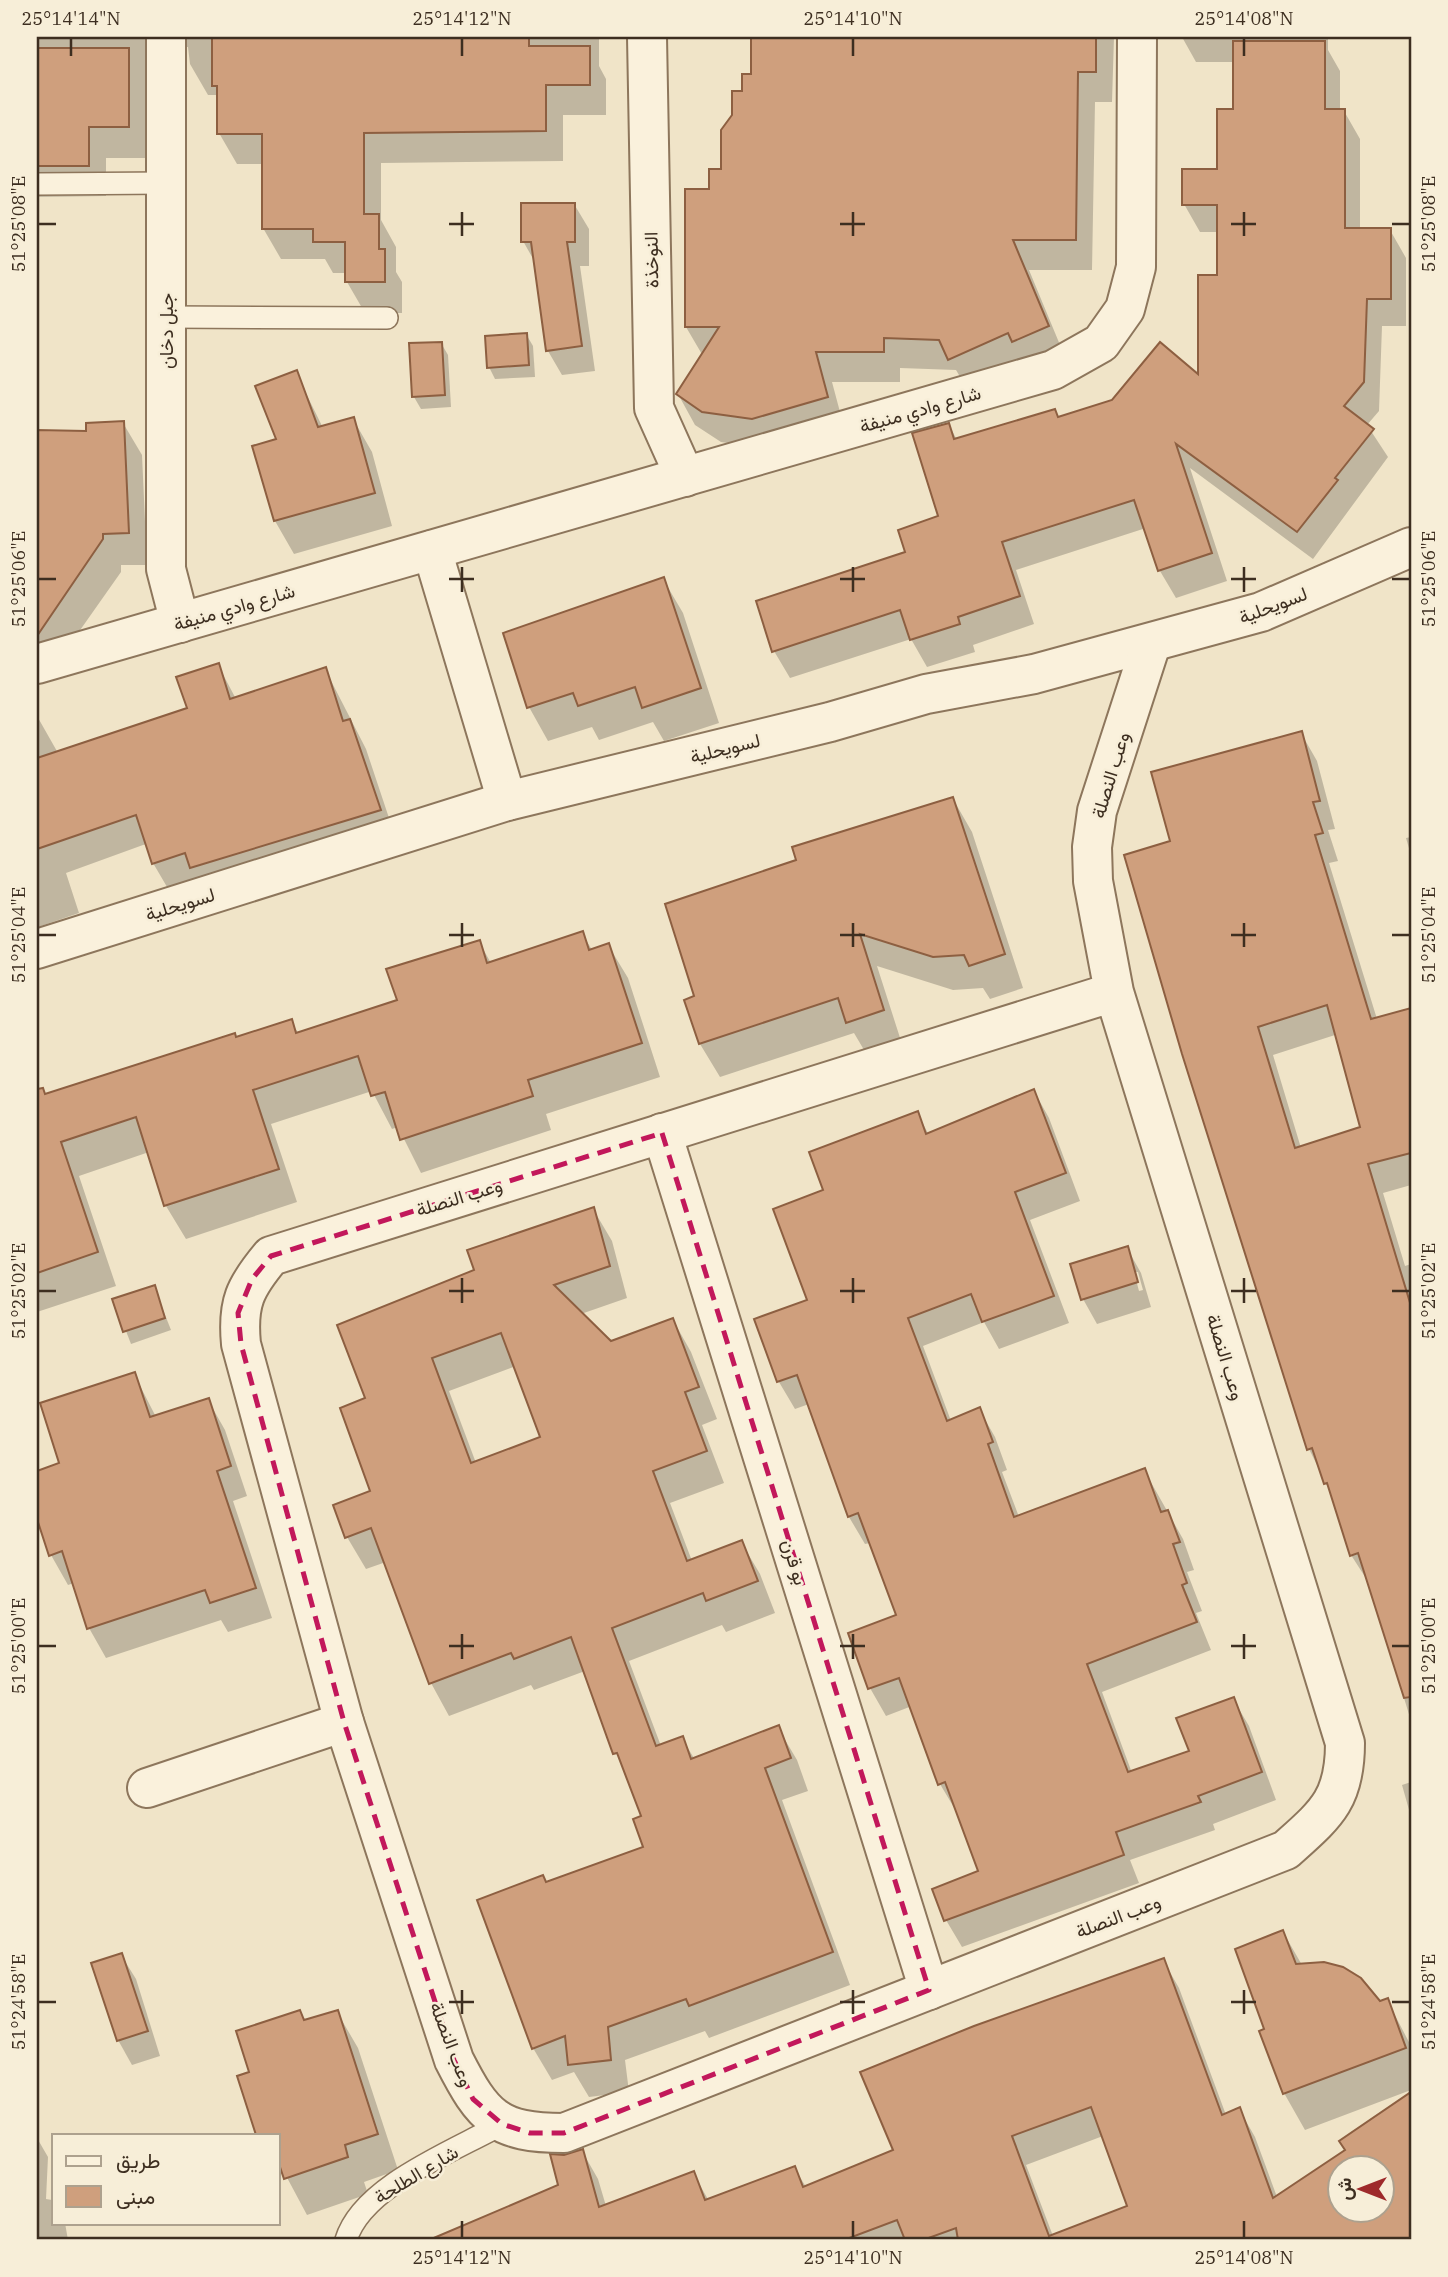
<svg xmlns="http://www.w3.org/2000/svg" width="1448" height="2277" viewBox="0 0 1448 2277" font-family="'IBM Plex Serif',Vazirmatn,serif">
<rect width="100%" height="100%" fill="#f0e4c8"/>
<g fill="#0003" fill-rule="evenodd">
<polygon points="37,37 599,37 599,66 606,79 606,115 563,115 563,161 381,163 381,220 396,247 396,272 402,282 402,313 365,313 347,282 347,273 333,273 325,259 281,259 263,228 263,164 237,164 219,133 219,95 208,95 190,64 188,47 173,48 161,95 146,95 146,158 106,158 106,196 37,197"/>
<polygon points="752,37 1114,37 1112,102 1095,102 1092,270 1029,270 1065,357 968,390 956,370 900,368 900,382 832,382 844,427 770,449 721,442 695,425 678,394 703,356 686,327 687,191 711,191 723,170 734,116 752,76"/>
<polygon points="1182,37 1328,37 1328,50 1340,71 1340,111 1344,111 1360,139 1360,230 1390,230 1406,258 1406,326 1382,326 1379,411 1367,425 1388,457 1313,559 1190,468 1227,581 1176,598 1160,571 1146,528 1016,570 1034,624 973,645 975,652 927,667 911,639 790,678 774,651 907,553 940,517 949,425 957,440 1055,411 1059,418 1200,378 1219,277 1219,232 1200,232 1184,204 1218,170 1235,111 1235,62 1196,62"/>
<polygon points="574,204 589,229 589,266 580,266 595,371 562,375 548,351 536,264 523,241"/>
<polygon points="526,334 533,346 535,377 495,379 489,367"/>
<polygon points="441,343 448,355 451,407 421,409 414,397"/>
<polygon points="296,373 323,428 353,419 372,452 392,526 294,554 275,521 255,447 278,440"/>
<polygon points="123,423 142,455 147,565 121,565 121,572 71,643 37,652 37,432 88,433"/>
<polygon points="663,579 683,613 719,723 664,741 653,722 599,740 592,727 548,741 529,707"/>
<polygon points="218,665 236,699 325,669 366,749 396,839 170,892 153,863 147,844 143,845 66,873 79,913 38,927 43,949 37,950 37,716 58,753 189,709"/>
<path d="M 1301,733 L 1317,761 L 1335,829 L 1328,830 L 1338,861 L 1329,863 L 1377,1019 L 1411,1009 L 1411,1185 L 1383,1193 L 1405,1266 L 1411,1264 L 1411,1721 L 1369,1583 L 1351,1555 L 1334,1499 L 1309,1449 L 1172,843 ZM 1335,1035 L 1362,1128 L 1301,1148 L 1273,1055 Z"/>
<polygon points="953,799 972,832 1023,988 990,999 983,988 953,990 877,966 902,1044 867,1055 854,1033 720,1077 700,1044 686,1001 697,997 798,861"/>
<polygon points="1411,837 1411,855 1406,838"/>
<polygon points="582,933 592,950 608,945 628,978 660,1077 546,1114 551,1130 421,1173 398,1127 392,1129 372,1091 271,1124 297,1202 186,1239 166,1206 149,1152 79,1176 116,1286 37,1312 37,1099 234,1035 236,1039 291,1022 299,1034 399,1001 479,942 491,963"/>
<polygon points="1034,1091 1049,1118 1080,1201 1030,1220 1069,1323 999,1349 984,1322 923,1346 951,1421 979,1409 995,1437 1007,1470 1002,1472 1019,1517 1144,1470 1183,1539 1194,1570 1187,1572 1202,1611 1196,1613 1211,1650 1102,1692 1132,1773 1191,1752 1233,1699 1249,1726 1276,1800 1213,1824 1215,1830 1130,1860 1139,1883 962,1947 946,1920 981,1872 956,1811 940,1784 912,1706 886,1716 870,1688 899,1616 870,1543 865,1544 849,1517 809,1404 795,1409 779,1382 756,1320 809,1301 825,1191 917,1113 929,1135"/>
<path d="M 593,1209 L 612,1241 L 627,1298 L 581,1314 L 611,1343 L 673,1320 L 691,1352 L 717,1419 L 702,1425 L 724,1483 L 670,1503 L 692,1561 L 741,1542 L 760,1574 L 775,1613 L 726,1632 L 722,1625 L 629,1661 L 661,1746 L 682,1738 L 695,1760 L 778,1728 L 797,1760 L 808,1791 L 782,1800 L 850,1985 L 709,2038 L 705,2031 L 625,2060 L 629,2092 L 589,2097 L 574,2072 L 552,2080 L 533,2048 L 645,1848 L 643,1817 L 585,1671 L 534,1690 L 531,1685 L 449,1716 L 431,1683 L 386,1562 L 366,1569 L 347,1537 L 373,1492 L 368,1399 L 476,1271 ZM 516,1366 L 542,1438 L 476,1463 L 449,1391 Z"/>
<path d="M 1127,1248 L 1141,1273 L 1151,1307 L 1097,1324 L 1083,1299 ZM 1134,1272 L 1138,1272 L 1143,1290 L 1139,1291 Z"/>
<polygon points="154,1287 171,1330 131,1344 114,1300"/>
<polygon points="134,1374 156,1417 208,1400 225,1430 247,1496 233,1501 272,1618 228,1632 221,1620 106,1658 89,1628 74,1583 68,1585 51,1555 37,1513 37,1472 62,1465"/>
<polygon points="1411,1782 1411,1817 1402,1785"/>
<polygon points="1283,1932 1302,1965 1380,2003 1387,2000 1411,2046 1411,2090 1305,2130 1284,2093 1261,2032 1267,2030"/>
<polygon points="121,1955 136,1979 160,2056 132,2065 118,2040"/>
<path d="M 1163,1960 L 1179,1988 L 1226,2115 L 1239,2109 L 1255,2137 L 1277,2197 L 1346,2151 L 1341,2142 L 1411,2094 L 1411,2240 L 457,2240 L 454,2231 L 560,2186 L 564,2157 L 582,2151 L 598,2179 L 606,2206 L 693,2173 L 709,2201 L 795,2169 L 806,2187 L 895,2151 ZM 1103,2136 L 1129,2207 L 1053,2236 L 1026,2165 ZM 1340,2168 L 1382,2168 L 1382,2210 L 1340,2210 Z"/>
<polygon points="337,2012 358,2048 398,2170 364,2182 368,2194 307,2215 284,2172 278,2171 278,2135 258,2135 239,2077 251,2073 305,2022"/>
<polygon points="37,2138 48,2157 46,2199 52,2200 54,2204 54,2223 65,2223 68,2240 37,2240"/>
</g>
<g fill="#cf9f7d" stroke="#8d5f41" stroke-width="2" fill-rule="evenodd">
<polygon points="212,37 529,37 529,46 590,46 590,85 546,85 546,131 364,133 364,214 379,214 379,249 385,249 385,282 345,282 345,242 313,242 313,229 262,229 262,134 217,134 217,86 212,86"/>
<polygon points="751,37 1096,37 1096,72 1078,72 1076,240 1013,240 1049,326 1012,342 1008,333 948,360 939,340 884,338 884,352 816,352 828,397 752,419 702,412 676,394 719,327 685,327 685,189 709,189 709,169 721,169 721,130 732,115 732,91 742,91 742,74 751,74"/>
<polygon points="1233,41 1325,41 1325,109 1345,109 1345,228 1391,228 1391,299 1367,299 1364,382 1344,406 1374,429 1335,478 1338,480 1297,532 1176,444 1212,553 1158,571 1134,500 1002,542 1020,596 958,617 960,624 910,640 900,610 772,652 756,601 905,552 898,530 938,516 912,433 949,423 954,439 1055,409 1058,417 1112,400 1160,342 1198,374 1198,275 1217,275 1217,205 1182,205 1182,169 1217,169 1217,109 1233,109"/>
<polygon points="37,48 129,48 129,127 89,127 89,166 37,166"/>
<polygon points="521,203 575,203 575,242 567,242 582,346 546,351 531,242 521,242"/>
<polygon points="527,333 529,365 487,368 485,336"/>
<polygon points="442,342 445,395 412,397 409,343"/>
<polygon points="297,370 318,427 354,417 375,493 274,521 252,446 276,439 255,386"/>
<polygon points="124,421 129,533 103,534 103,539 37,636 37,430 86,431 86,423"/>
<polygon points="664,577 701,688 642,708 635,687 578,706 573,693 527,708 503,633"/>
<polygon points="219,663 230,699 326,667 343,721 350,719 381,810 190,868 185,853 152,864 136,815 37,849 37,758 187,708 176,677"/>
<path d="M 1302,731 L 1320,801 L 1313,802 L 1323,833 L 1315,835 L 1371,1019 L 1411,1008 L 1411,1153 L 1368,1164 L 1411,1306 L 1411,1697 L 1404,1698 L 1358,1553 L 1350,1556 L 1327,1483 L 1324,1484 L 1312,1448 L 1307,1450 L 1182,1054 L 1124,855 L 1170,841 L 1151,772 ZM 1327,1005 L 1360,1127 L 1295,1148 L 1258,1027 Z"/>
<polygon points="953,797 1005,954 969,966 964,955 933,957 860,934 884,1010 846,1023 838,998 699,1044 684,1000 694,996 665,904 796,860 792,847"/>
<polygon points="583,931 589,950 609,943 642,1043 528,1080 533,1096 400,1140 385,1092 371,1096 358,1056 253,1090 279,1169 164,1206 136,1117 61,1142 98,1252 37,1273 37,1089 43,1088 45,1094 235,1033 236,1037 292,1019 296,1033 397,1000 386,969 480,940 487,963"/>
<polygon points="1034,1089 1066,1173 1015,1192 1054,1296 982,1322 971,1294 908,1318 947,1421 980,1407 993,1442 988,1444 1014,1517 1145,1468 1161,1512 1168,1510 1180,1542 1173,1544 1187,1583 1182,1585 1197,1622 1087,1664 1128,1772 1189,1751 1176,1718 1234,1697 1262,1772 1198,1796 1201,1802 1116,1832 1124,1855 944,1921 932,1889 978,1871 945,1782 938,1785 899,1678 868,1689 848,1633 896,1615 858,1513 848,1517 797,1375 777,1382 754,1319 807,1300 773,1209 823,1190 809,1152 918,1111 926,1134"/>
<path d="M 594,1207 L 610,1266 L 554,1285 L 611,1341 L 673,1318 L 699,1387 L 685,1392 L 707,1451 L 653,1471 L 687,1561 L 742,1540 L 758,1581 L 706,1601 L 703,1593 L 612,1628 L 656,1746 L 683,1736 L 691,1759 L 779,1725 L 791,1758 L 765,1768 L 833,1952 L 689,2006 L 686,1999 L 608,2027 L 611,2060 L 568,2065 L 565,2036 L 532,2049 L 477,1900 L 543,1875 L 546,1882 L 643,1847 L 633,1819 L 641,1816 L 617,1753 L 613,1754 L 571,1637 L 514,1659 L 511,1653 L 429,1684 L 371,1528 L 345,1538 L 333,1505 L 370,1491 L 340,1408 L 365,1398 L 337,1325 L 474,1270 L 467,1250 ZM 501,1333 L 540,1437 L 471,1463 L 432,1358 Z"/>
<polygon points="1128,1246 1138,1282 1081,1300 1070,1264"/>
<polygon points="155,1285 165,1318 123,1332 112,1299"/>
<polygon points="135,1372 150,1417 209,1398 231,1466 217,1471 256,1588 210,1603 205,1590 87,1629 62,1551 49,1556 37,1519 37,1471 59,1463 40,1403"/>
<polygon points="1283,1930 1296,1964 1324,1962 1343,1967 1361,1978 1380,2001 1388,1998 1406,2048 1283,2094 1259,2031 1264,2029 1235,1949"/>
<polygon points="122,1953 148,2031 117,2041 91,1963"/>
<path d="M 1164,1958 L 1222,2115 L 1240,2107 L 1273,2198 L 1345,2150 L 1339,2141 L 1411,2092 L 1411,2240 L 958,2240 L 956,2228 L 923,2240 L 905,2240 L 897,2220 L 844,2240 L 429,2240 L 558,2185 L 550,2154 L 564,2155 L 583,2149 L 599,2207 L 694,2171 L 705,2200 L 795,2166 L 803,2187 L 893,2150 L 860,2072 L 974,2026 ZM 1091,2107 L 1127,2206 L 1049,2236 L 1012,2136 ZM 1340,2168 L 1382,2168 L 1382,2210 L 1340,2210 Z"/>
<polygon points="300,2010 304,2020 338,2010 378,2134 345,2145 348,2157 284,2179 278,2161 278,2135 256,2135 237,2076 249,2072 236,2031"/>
</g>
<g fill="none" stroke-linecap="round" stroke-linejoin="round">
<g stroke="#8d765c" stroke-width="24">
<g id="lane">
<polyline points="37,184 166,183"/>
<polyline points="166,317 387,318"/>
<path d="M 346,2240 C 362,2186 454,2151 502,2124"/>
</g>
</g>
<g stroke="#8d765c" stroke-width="42">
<g id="street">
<polyline points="166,37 166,569 180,623"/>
<polyline points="647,37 654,408 685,477"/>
<polyline points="432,550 507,801"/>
<polyline points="37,664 1053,370 1101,343 1125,309 1136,267 1137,37"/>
<polyline points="37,949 507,801 830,722 926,694 1034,674 1261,612 1411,547"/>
<path d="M 1114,992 L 271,1256 C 245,1287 237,1303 241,1344 L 344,1722 L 454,2060 C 483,2117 497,2133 564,2133 L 1286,1850 C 1326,1814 1345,1800 1345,1743 L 1114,992 L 1093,881 L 1092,847 L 1097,811 L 1151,644"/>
<polyline points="662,1133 929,1990"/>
<polyline points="147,1788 344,1722"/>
</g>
</g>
<use href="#lane" stroke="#faf1dc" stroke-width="21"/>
<use href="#street" stroke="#faf1dc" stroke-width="38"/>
</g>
<path fill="none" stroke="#c2185b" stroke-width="5" stroke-dasharray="14 9" stroke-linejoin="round" d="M 662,1133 L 929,1990 L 564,2133 L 530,2133 L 502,2124 L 473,2099 L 454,2060 L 344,1722 L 241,1344 L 238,1313 L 252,1279 L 271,1256 Z"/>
<path fill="none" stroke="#3d2e20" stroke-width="2.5" d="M 71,38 L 71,56M 462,38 L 462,56M 853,38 L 853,56M 1244,38 L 1244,56M 462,212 L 462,236M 853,212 L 853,236M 1244,212 L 1244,236M 38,224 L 56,224M 449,224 L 474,224M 840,224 L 865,224M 1231,224 L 1256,224M 1392,224 L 1410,224M 462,567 L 462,592M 853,567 L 853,592M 1244,567 L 1244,592M 38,579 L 56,579M 449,579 L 474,579M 840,579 L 865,579M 1231,579 L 1256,579M 1392,579 L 1410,579M 462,923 L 462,947M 853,923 L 853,947M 1244,923 L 1244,947M 38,935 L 56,935M 449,935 L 474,935M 840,935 L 865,935M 1231,935 L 1256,935M 1392,935 L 1410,935M 462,1278 L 462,1303M 853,1278 L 853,1303M 1244,1278 L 1244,1303M 38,1291 L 56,1291M 449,1291 L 474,1291M 840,1291 L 865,1291M 1231,1291 L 1256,1291M 1392,1291 L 1410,1291M 462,1634 L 462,1659M 853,1634 L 853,1659M 1244,1634 L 1244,1659M 38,1646 L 56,1646M 449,1646 L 474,1646M 840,1646 L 865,1646M 1231,1646 L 1256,1646M 1392,1646 L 1410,1646M 462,1990 L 462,2014M 853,1990 L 853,2014M 1244,1990 L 1244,2014M 38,2002 L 56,2002M 449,2002 L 474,2002M 840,2002 L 865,2002M 1231,2002 L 1256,2002M 1392,2002 L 1410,2002M 462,2221 L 462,2238M 853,2221 L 853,2238M 1244,2221 L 1244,2238"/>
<g text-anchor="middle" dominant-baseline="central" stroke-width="5" stroke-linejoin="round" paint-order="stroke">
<g font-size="19" fill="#3d2e20" stroke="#f7eed8">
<text transform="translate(651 260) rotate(-91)">النوخذة</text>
<text transform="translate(166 331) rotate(-90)">جبل دخان</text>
<text transform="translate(920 409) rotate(-16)">شارع وادي منيفة</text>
<text transform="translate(1273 605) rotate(-21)">لسويحلية</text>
<text transform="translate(234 607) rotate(-16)">شارع وادي منيفة</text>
<text transform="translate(725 748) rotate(-14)">لسويحلية</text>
<text transform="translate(1110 775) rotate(-73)">وعب النصلة</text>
<text transform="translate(180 904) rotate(-17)">لسويحلية</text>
<text transform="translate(459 1197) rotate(-17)">وعب النصلة</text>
<text transform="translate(1226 1357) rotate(73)">وعب النصلة</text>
<text transform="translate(795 1562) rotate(73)">بو قرن</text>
<text transform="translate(1118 1916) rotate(-21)">وعب النصلة</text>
<text transform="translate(452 2044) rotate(69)">وعب النصلة</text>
<text transform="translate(416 2174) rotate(-31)">شارع الطلحة</text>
</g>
</g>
<rect width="1448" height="2277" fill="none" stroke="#f7eed8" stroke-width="77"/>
<rect x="52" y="2134" width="228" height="91" fill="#f7eed8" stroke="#ada18e" stroke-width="2"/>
<rect x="66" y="2156" width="35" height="10" fill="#faf1dc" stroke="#ada18e" stroke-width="2"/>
<text x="116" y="2168" font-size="21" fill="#3d2e20">طريق</text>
<rect x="66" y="2186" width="35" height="21" fill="#cf9f7d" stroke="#ada18e" stroke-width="2"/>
<text x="116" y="2204" font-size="21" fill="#3d2e20">مبنى</text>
<g transform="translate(1361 2189) rotate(270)"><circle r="33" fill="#f7eed8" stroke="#ada18e" stroke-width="2"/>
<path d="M0-5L12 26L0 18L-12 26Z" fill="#9e2a2b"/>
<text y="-10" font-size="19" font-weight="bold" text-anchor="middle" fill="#3d2e20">ش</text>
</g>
<rect x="38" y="38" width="1372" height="2200" fill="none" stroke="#3d2e20" stroke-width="2.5"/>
<g font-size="18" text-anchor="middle" fill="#3d2e20">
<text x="71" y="25">25°14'14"N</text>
<text x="462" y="25">25°14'12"N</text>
<text x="853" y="25">25°14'10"N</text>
<text x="1244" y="25">25°14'08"N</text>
<text transform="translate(1429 224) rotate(-90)" y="6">51°25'08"E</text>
<text transform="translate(19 224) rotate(-90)" y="6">51°25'08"E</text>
<text transform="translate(1429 579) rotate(-90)" y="6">51°25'06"E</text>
<text transform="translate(19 579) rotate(-90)" y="6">51°25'06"E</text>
<text transform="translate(1429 935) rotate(-90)" y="6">51°25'04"E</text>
<text transform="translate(19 935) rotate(-90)" y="6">51°25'04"E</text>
<text transform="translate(1429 1291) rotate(-90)" y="6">51°25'02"E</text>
<text transform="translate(19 1291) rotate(-90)" y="6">51°25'02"E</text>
<text transform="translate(1429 1646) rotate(-90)" y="6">51°25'00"E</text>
<text transform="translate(19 1646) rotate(-90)" y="6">51°25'00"E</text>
<text transform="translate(1429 2002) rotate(-90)" y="6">51°24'58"E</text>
<text transform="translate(19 2002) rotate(-90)" y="6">51°24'58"E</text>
<text x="462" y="2264">25°14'12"N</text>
<text x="853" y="2264">25°14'10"N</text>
<text x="1244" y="2264">25°14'08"N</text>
</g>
</svg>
